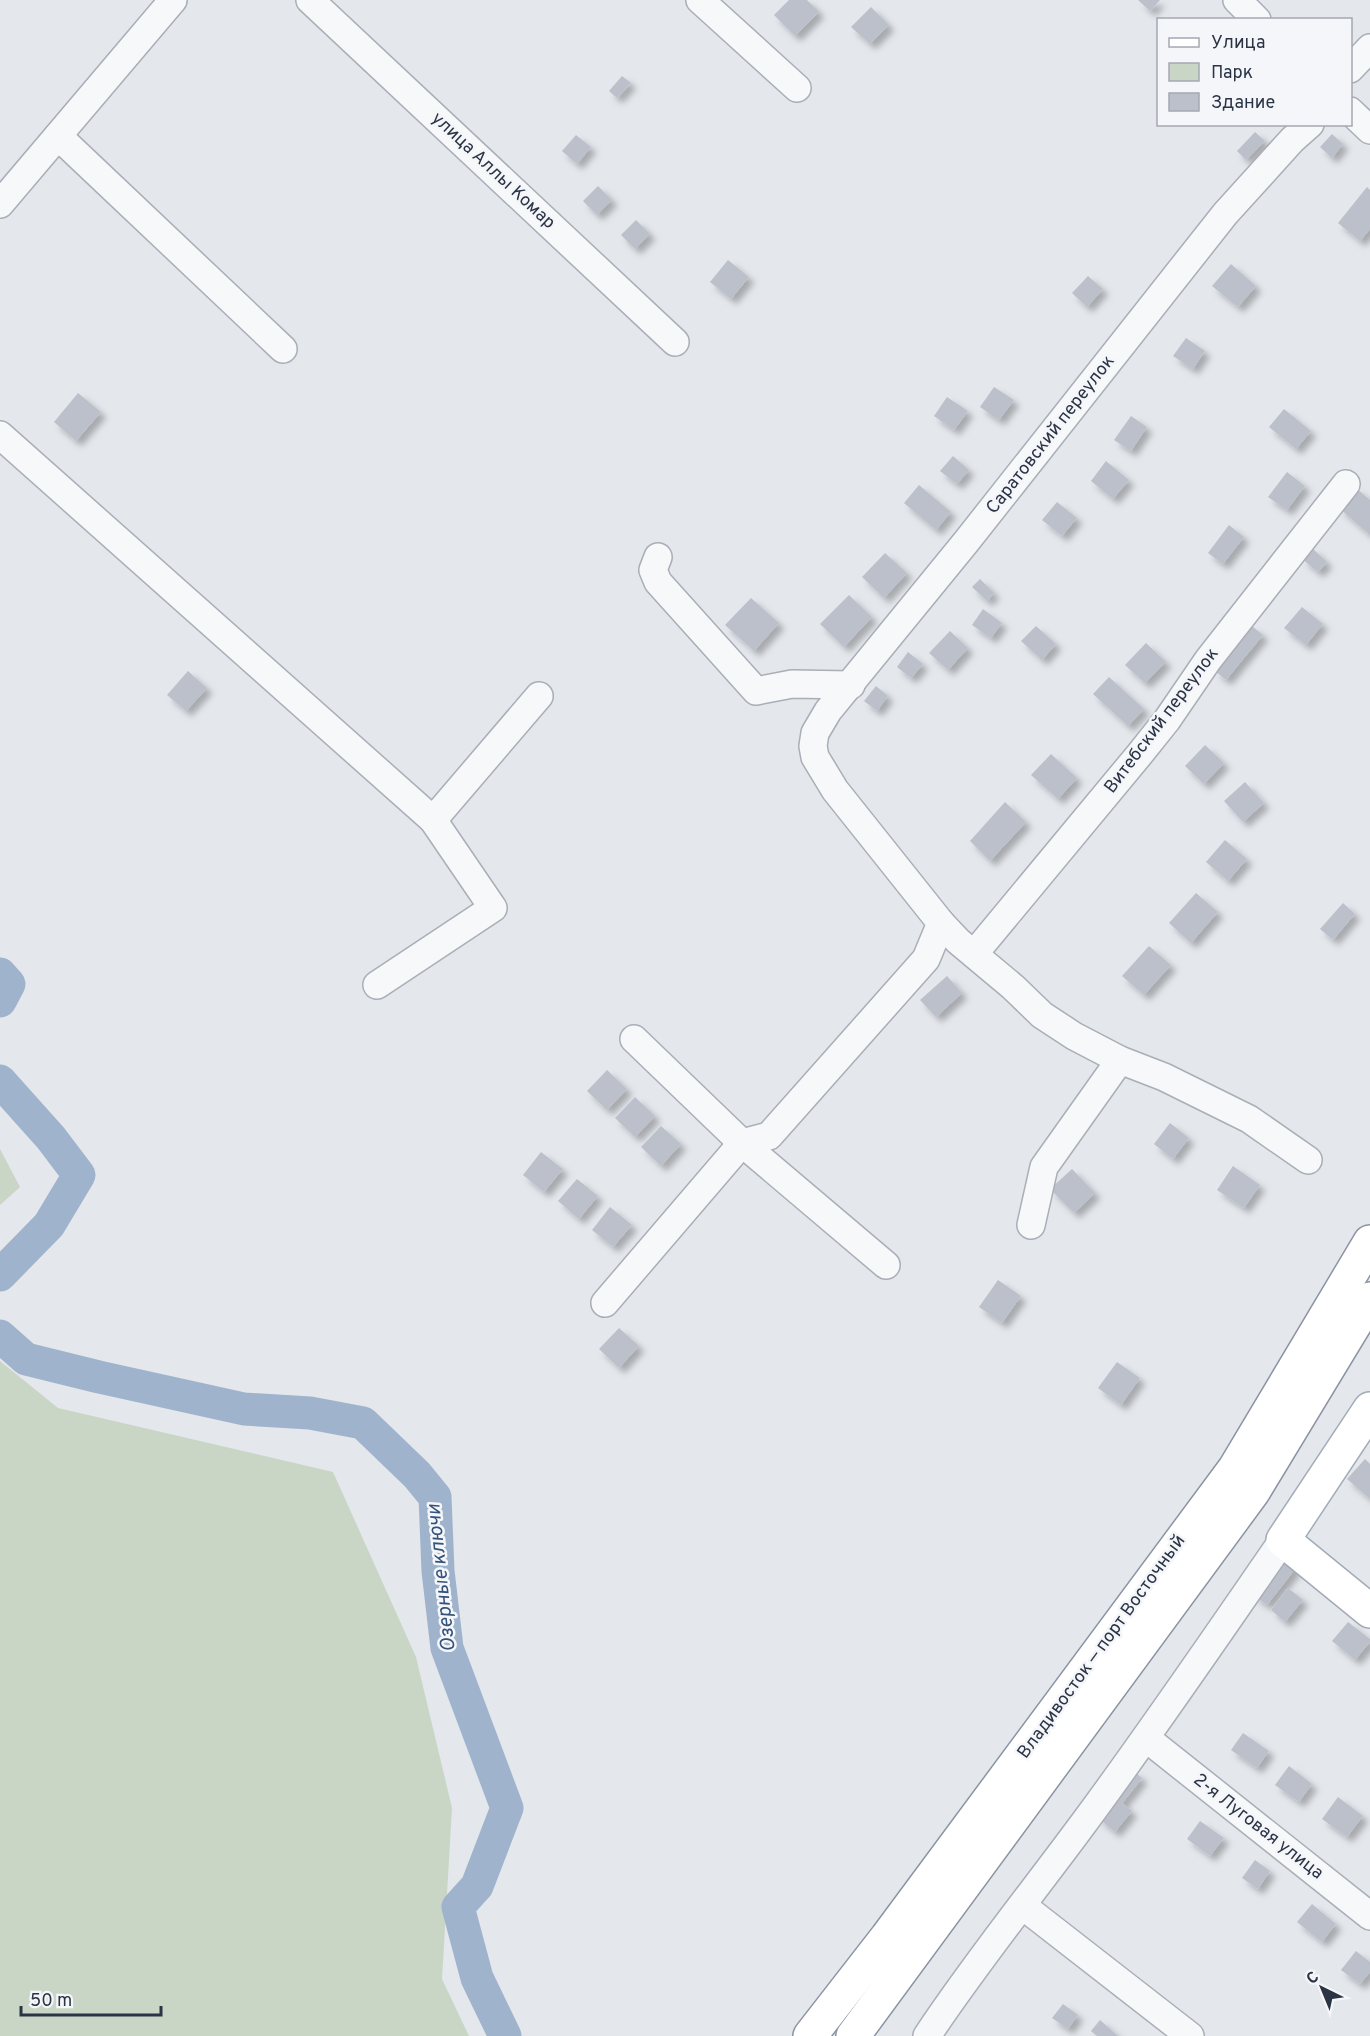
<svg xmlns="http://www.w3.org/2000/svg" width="1370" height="2036" viewBox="0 0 1370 2036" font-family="Overpass,sans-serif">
<defs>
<filter id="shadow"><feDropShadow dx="5.5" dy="5.5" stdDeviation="3" flood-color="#0004"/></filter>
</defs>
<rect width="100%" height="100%" fill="#e4e7ec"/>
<g fill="#c9d6c5">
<polygon points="0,1149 20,1187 0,1205"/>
<polygon points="0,1361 58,1408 333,1472 416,1657 452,1808 442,1979 469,2036 0,2036"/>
</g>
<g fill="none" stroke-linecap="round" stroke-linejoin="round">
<g stroke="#9fb4cc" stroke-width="33">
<polyline points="0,974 9,984 0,1001"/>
<polyline points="0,1081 51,1138 79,1175 49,1225 0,1275"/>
<polyline points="0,1336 26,1359 99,1377 244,1409 310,1413 363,1423 417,1475 435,1497 438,1571 447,1648 507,1808 477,1886 458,1907 477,1978 505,2036"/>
</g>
</g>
<g fill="#bbc0ca" filter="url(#shadow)">
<polygon points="789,0 807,0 819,12 795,36 774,15"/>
<polygon points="1138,0 1160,0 1150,11"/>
<polygon points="871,7 889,25 870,44 851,27"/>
<polygon points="622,76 631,83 617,98 609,91"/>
<polygon points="1255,132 1265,141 1246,160 1237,151"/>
<polygon points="1332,134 1343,144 1332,158 1320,147"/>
<polygon points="576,135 591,147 577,164 562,151"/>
<polygon points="598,186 612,200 597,215 583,201"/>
<polygon points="1367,187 1370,190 1370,229 1360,241 1338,223"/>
<polygon points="636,220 650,234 635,249 621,235"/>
<polygon points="728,260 749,277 731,299 710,282"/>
<polygon points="1231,264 1256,286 1238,307 1212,286"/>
<polygon points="1088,276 1103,289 1087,307 1072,293"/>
<polygon points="1186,338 1205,351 1193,369 1173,356"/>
<polygon points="994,387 1014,400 999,420 980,407"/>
<polygon points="78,393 101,412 76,441 54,422"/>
<polygon points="947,397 968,411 954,430 934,416"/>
<polygon points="1284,409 1311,431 1296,449 1269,427"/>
<polygon points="1131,416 1147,427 1131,451 1114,440"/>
<polygon points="953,456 969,470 957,484 940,471"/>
<polygon points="1106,461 1129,480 1113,499 1091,481"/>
<polygon points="1287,472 1305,486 1287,510 1268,497"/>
<polygon points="919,485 951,512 936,530 904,503"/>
<polygon points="1356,488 1370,500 1370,535 1339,508"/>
<polygon points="1057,502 1077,518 1062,536 1042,520"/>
<polygon points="1229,525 1244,537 1223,564 1208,553"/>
<polygon points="1312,548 1327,562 1318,572 1302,559"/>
<polygon points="885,553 907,573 884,598 862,577"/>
<polygon points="980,579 994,593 987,601 972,587"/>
<polygon points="849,595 872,617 844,647 820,624"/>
<polygon points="751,598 779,623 754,651 725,625"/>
<polygon points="1302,607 1323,624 1306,645 1284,628"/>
<polygon points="983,609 1002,623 991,638 972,625"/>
<polygon points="1036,626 1056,644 1042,660 1021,641"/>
<polygon points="1252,626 1263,635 1226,680 1215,671"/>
<polygon points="950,631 968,648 948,670 929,653"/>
<polygon points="1146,643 1166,662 1145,683 1125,665"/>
<polygon points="908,652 923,664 911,678 897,667"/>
<polygon points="188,671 207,688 186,711 167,695"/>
<polygon points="1109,677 1144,709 1128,726 1093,694"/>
<polygon points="876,686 888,696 877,711 864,701"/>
<polygon points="1205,745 1224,763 1204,784 1185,766"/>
<polygon points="1051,754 1077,778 1058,799 1031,775"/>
<polygon points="1245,782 1264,803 1243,822 1224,801"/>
<polygon points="1005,802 1026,822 990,861 970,841"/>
<polygon points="1225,840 1247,859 1228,881 1206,862"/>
<polygon points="1196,893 1218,912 1191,943 1169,923"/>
<polygon points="1343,903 1355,914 1333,940 1320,929"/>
<polygon points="1149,946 1171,965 1144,995 1122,976"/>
<polygon points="947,976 962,993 936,1017 920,1000"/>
<polygon points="607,1070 627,1089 607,1110 587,1091"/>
<polygon points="635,1097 655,1116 635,1137 615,1118"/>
<polygon points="1170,1123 1189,1138 1173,1159 1154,1144"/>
<polygon points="661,1126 681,1144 661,1166 641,1147"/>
<polygon points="541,1152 563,1169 544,1192 523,1175"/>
<polygon points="1233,1166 1260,1185 1244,1208 1217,1190"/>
<polygon points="1072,1169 1095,1193 1074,1213 1050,1189"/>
<polygon points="577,1179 598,1196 579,1219 558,1201"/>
<polygon points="610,1207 632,1225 613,1247 592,1230"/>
<polygon points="998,1280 1021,1296 1002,1323 979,1307"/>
<polygon points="619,1328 639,1346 619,1368 599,1349"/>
<polygon points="1117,1362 1140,1378 1121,1405 1098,1388"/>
<polygon points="1365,1459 1370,1464 1370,1499 1347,1479"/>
<polygon points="1283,1557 1296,1568 1267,1605 1253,1595"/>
<polygon points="1288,1588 1303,1600 1285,1622 1271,1610"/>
<polygon points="1348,1622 1370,1639 1370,1642 1355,1660 1332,1641"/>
<polygon points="1243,1733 1269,1751 1257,1768 1231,1750"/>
<polygon points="1289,1766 1312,1784 1299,1802 1275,1785"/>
<polygon points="1134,1771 1142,1778 1122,1803 1132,1811 1115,1832 1097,1817"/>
<polygon points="1338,1797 1363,1816 1347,1837 1322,1819"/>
<polygon points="1200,1821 1224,1838 1210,1856 1187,1839"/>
<polygon points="1255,1860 1270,1871 1258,1889 1242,1878"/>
<polygon points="1312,1904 1336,1924 1322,1942 1297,1922"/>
<polygon points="1356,1951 1370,1962 1370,1972 1360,1984 1341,1970"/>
<polygon points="1063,2004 1078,2015 1068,2029 1052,2018"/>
<polygon points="1100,2020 1118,2036 1097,2036 1091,2031"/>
</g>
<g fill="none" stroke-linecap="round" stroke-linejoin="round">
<g stroke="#a9aeb7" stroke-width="30">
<g id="minor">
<polyline points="310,0 675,342"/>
<polyline points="700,0 797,88"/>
<polyline points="1237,0 1257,20"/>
<polyline points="1350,69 1370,48"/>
<polyline points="1350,111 1370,130"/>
<polyline points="58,136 283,349"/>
<polyline points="0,204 173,0"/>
<polyline points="0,435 433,820"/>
<polyline points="658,557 653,570 658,582 756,691 792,684 851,685"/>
<polyline points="974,954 1139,755 1167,720 1208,660 1346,484"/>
<polyline points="377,985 493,908 433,820 539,696"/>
<polyline points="634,1039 742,1143 886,1265"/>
<polyline points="1308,1160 1249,1119 1164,1077 1120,1060 1074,1036 1042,1015 1013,987 958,941 941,923 835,790 815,757 813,746 815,733 828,711 966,542 1225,214 1292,140 1310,124"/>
<polyline points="1031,1225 1044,1167 1120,1060"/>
<polyline points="605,1303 742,1143 769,1136 926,959 941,923"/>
<polyline points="1146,1738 1370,1916"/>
<polyline points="1023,1906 1190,2036"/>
<path d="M 927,2036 C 976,1962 1033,1892 1086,1820 C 1154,1728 1218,1634 1283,1540"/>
</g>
</g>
<g stroke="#a3abb8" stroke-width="36">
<polyline id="major" points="1370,1409 1283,1540 1370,1611"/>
</g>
<g stroke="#8b94a3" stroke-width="36">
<g id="highway">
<polyline points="810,2036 887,1937 1235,1468 1370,1242"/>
<polyline points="853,2036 1253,1492 1370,1299"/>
</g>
</g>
<use href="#minor" stroke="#f7f8fa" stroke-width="27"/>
<use href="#major" stroke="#fff" stroke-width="33"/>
<use href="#highway" stroke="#fff" stroke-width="33"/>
</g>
<g text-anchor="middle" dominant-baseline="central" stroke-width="5" stroke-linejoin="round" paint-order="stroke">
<g font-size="18" fill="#2b3445" stroke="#f4f6f9">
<text transform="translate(493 171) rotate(43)">улица Аллы Комар</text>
<text transform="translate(1051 435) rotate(-52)">Саратовский переулок</text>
<text transform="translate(1162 721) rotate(-53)">Витебский переулок</text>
<text transform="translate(1102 1647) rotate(-54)">Владивосток — порт Восточный</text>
<text transform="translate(1258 1827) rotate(38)">2-я Луговая улица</text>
</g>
<g font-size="20" font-style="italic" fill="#34527a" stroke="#f4f6f9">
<text transform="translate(442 1578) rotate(-96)">Озерные ключи</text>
</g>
</g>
<rect x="1157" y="18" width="195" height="108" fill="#f4f6f9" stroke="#a4a8b1" stroke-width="1.5"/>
<rect x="1169" y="38" width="30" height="9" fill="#ffffff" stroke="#a4a8b1" stroke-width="1.5"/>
<text x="1211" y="48" font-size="18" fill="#2b3445">Улица</text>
<rect x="1169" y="63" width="30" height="18" fill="#c9d6c5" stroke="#a4a8b1" stroke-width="1.5"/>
<text x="1211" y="78" font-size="18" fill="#2b3445">Парк</text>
<rect x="1169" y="93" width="30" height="18" fill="#bbc0ca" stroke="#a4a8b1" stroke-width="1.5"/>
<text x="1211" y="108" font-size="18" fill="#2b3445">Здание</text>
<g transform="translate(1322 1988) rotate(317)" stroke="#f4f6f9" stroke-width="4.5" paint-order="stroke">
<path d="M0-4.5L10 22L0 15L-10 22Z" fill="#2b3445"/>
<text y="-9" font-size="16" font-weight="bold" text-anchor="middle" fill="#2b3445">С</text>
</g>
<path d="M21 2006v9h140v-9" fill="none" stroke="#2b3445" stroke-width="3"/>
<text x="30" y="2006" font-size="18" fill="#2b3445" stroke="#f4f6f9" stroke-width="4.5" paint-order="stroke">50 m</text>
</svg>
